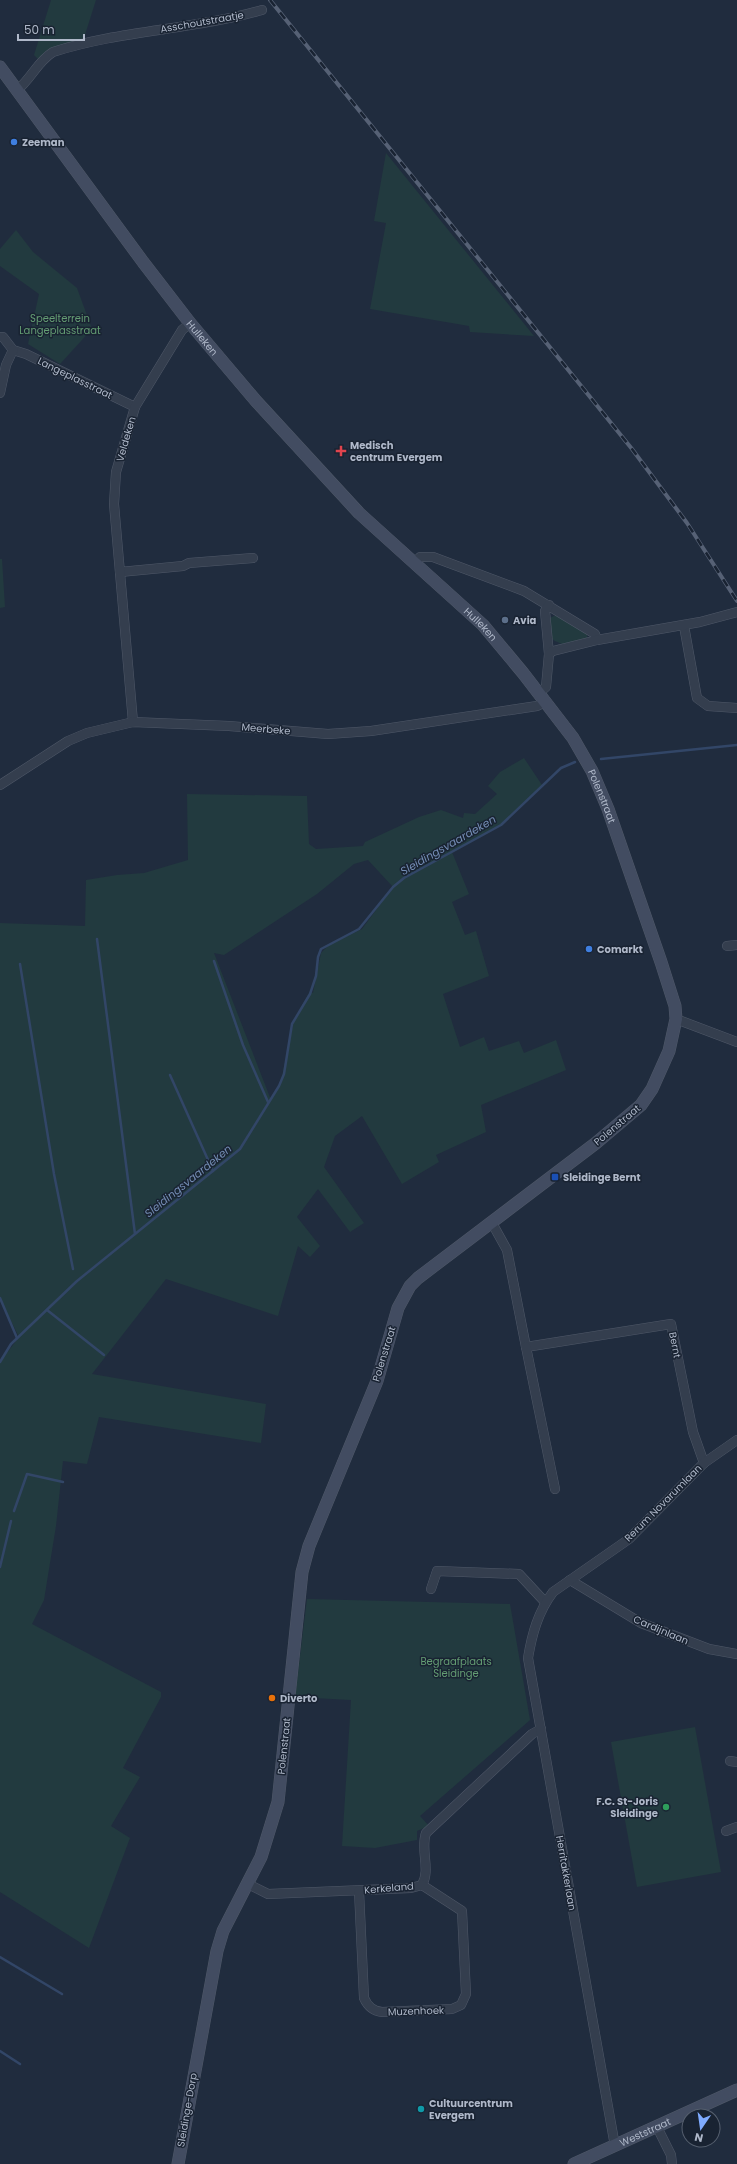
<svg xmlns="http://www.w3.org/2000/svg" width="737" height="2164" viewBox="0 0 737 2164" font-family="Poppins,sans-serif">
<rect width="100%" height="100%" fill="#202c3e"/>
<g fill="#223a3f" fill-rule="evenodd">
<polygon points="51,0 96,0 84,38 46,51 38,59 34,55"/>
<polygon points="386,153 534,336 470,332 469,326 370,309 386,223 374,221"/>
<polygon points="16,230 33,252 77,288 92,329 60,364 28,344 39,294 0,266 0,249"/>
<polygon points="0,559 2,559 5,607 0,608"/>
<polygon points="556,615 587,633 587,638 562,644 555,641 552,639 549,622 550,618"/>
<path d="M 524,758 L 542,785 L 501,825 L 452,852 L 469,894 L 452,902 L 465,935 L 476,931 L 489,976 L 443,994 L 460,1047 L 484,1037 L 489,1051 L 519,1041 L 524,1053 L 556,1040 L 566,1070 L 481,1105 L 486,1132 L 436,1155 L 439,1162 L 402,1184 L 362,1116 L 335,1136 L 324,1167 L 364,1223 L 350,1232 L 318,1189 L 297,1217 L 320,1246 L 310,1257 L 298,1246 L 278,1316 L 166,1279 L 92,1374 L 266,1404 L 261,1443 L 99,1417 L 87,1464 L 63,1461 L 56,1526 L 44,1600 L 32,1624 L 161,1692 L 161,1697 L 123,1768 L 140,1777 L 111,1826 L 130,1838 L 89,1948 L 0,1892 L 0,1362 L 19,1337 L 0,1299 L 0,923 L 85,926 L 86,880 L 117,875 L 144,873 L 188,860 L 187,794 L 307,796 L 309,844 L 316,849 L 363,846 L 365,842 L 419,817 L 441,810 L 463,818 L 464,813 L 475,814 L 497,794 L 488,786 L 500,772 ZM 368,860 L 393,887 L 362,929 L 329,945 L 321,953 L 313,993 L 310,991 L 294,1020 L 281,1081 L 271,1100 L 214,953 L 224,955 L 317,894 L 354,864 Z"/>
<polygon points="307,1599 510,1604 530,1720 420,1816 429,1826 417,1831 417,1840 375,1848 342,1846 351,1700 295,1697"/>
<polygon points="695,1727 721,1872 637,1887 611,1742"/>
</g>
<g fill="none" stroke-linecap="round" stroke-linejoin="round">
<g stroke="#324667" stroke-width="2.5">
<polyline points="601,759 737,745"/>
<polyline points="97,939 135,1234"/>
<polyline points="214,961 243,1045 268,1102"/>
<polyline points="20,964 54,1174 73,1269"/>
<polyline points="170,1075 213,1171"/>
<polyline points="0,1298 17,1338"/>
<polyline points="47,1310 104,1355"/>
<polyline points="0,1362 11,1344 77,1281 240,1149 279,1086 284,1074 292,1024 310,994 316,976 318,957 321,949 359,929 393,887 404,878 501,825 561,768 575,762"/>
<polyline points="14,1511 27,1474 63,1482"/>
<polyline points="0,1567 11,1521"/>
<polyline points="0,1957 62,1994"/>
<polyline points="0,2051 20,2064"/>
</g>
<g stroke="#4f5868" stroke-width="10">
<g id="street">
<path d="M 17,90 C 31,79 37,62 53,52 C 121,30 193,30 262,10"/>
<polyline points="0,337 3,337 13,350 26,354 135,407"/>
<polyline points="0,393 6,365 13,350"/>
<polyline points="415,563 420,557 433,557 524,591 595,634 597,640"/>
<polyline points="120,572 183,566 189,563 253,558"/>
<polyline points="549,605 545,611 549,654"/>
<polyline points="684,626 697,698 708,706 737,708"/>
<polyline points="539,693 546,687 549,654 553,651 597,640 700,622 737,612"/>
<polyline points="133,722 114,504 116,472 135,407 182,330 190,323"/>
<polyline points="0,785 68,741 87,733 133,722 229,726 328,734 371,731 537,706 545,702"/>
<polyline points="727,946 737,945"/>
<polyline points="676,1019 737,1042"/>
<polyline points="492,1223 507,1250 526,1347 671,1324 693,1432 704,1463"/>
<polyline points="526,1347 555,1489"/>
<polyline points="570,1580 641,1623 709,1649 737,1654"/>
<polyline points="431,1589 437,1571 519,1574 545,1602"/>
<polyline points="730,1761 737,1762"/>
<polyline points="726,1831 737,1827"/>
<path d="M 248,1884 L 268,1894 L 411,1888 L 422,1885 C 431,1869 420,1850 426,1833 L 532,1734 L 541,1729"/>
<path d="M 359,1891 L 364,1998 C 368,2007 373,2011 382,2012 L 452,2009 L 461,2005 L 466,1994 L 462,1911 L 422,1885"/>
<polyline points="657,2127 671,2155 672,2164"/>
<path d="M 615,2146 L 528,1658 C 532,1634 538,1612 553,1592 L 629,1539 L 704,1463 L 737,1440"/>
</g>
</g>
<g stroke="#4f5868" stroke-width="13">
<g id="secondary">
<path id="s1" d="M 0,67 L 143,262 L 190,323 L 256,401 L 359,513 L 483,625 L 523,673 L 573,738 L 592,771 L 608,809 L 661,962 L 675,1006 L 676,1019 L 669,1051 L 652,1089 L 641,1105 L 596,1143 L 418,1278 L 410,1286 L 398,1308 L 377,1381 L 309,1546 L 302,1572 L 278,1802 L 261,1857 L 223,1931 L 217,1951 L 178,2164"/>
<path id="s2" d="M 574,2164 L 737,2090"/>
</g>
</g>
<use href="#street" stroke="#343e4e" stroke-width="9"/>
<use href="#secondary" stroke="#424c61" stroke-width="12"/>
<g stroke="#566175" stroke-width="4">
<polyline id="rail" points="270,0 632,449 687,523 737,601"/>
</g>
<use href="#rail" stroke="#192332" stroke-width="2.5" stroke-dasharray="8" stroke-linecap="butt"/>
</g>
<g fill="#3f7fe0" stroke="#192332" stroke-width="1.5">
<circle cx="14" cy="142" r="4"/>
<circle cx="589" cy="949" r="4"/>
</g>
<path fill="#e0444e" stroke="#192332" stroke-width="1.5" d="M339 445h4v4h4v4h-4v4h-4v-4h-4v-4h4z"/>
<circle fill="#5c6f8a" stroke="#192332" stroke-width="1.5" cx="505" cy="620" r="4"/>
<rect fill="#1a4fb4" stroke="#192332" stroke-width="1.5" x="551" y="1173" width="8" height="8" rx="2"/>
<circle fill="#e8710a" stroke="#192332" stroke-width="1.5" cx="272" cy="1698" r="4"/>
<circle fill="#2e9e5b" stroke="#192332" stroke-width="1.5" cx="666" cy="1807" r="4"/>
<circle fill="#0f9aa8" stroke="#192332" stroke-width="1.5" cx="421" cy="2109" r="4"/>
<g text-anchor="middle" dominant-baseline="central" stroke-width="3" stroke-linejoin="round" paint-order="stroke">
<g font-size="10" fill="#afb8c9" stroke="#192332">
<text transform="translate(202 22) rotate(-10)">Asschoutstraatje</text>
<text stroke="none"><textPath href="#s1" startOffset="338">Hulleken</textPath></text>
<text transform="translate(75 378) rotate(26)">Langeplasstraat</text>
<text transform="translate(126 439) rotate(-74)">Veldeken</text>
<text stroke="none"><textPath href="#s1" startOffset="738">Hulleken</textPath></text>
<text transform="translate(266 729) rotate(5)">Meerbeke</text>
<text stroke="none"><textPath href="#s1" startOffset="950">Polenstraat</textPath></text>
<text transform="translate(617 1125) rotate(-40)">Polenstraat</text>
<text transform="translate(675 1345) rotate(79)">Bernt</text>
<text transform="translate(384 1354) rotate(-73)">Polenstraat</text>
<text transform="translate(663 1503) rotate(-45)">Rerum Novarumlaan</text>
<text transform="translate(661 1630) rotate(23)">Cardijnlaan</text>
<text transform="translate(284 1746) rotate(-84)">Polenstraat</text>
<text transform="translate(566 1873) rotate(80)">Herritakkerlaan</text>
<text transform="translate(389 1888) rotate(-5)">Kerkeland</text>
<text transform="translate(416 2011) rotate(-2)">Muzenhoek</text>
<text transform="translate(187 2110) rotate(-80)">Sleidinge-Dorp</text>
<text stroke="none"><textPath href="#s2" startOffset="78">Weststraat</textPath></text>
</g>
<g font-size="10" font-weight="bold" fill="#afb8c9" stroke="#192332" text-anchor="start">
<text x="22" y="142">Zeeman</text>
<text x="350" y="445">Medisch<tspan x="350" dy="12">centrum Evergem</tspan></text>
<text x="513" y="620">Avia</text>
<text x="597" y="949">Comarkt</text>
<text x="563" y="1177">Sleidinge Bernt</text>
<text x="280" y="1698">Diverto</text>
<text x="658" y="1801" text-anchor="end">F.C. St-Joris<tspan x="658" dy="12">Sleidinge</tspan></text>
<text x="429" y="2103">Cultuurcentrum<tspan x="429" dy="12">Evergem</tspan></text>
</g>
<g font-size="10" fill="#649d73" stroke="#192332">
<text x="60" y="318">Speelterrein<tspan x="60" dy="12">Langeplasstraat</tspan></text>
<text x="456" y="1661">Begraafplaats<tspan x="456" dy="12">Sleidinge</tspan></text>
</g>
<g font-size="11" font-style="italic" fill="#748db4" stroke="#192332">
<text transform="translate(448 845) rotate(-30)">Sleidingsvaardeken</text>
<text transform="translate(188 1181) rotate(-39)">Sleidingsvaardeken</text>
</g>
</g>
<g transform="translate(701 2128) rotate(193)"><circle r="19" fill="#192332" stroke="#555f6e"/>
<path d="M0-3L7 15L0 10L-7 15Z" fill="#7fabff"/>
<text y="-6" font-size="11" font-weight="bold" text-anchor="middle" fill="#afb8c9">N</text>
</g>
<path d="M18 34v6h66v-6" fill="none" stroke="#afb8c9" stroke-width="2"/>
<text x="24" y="34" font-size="12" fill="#afb8c9" stroke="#192332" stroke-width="3" paint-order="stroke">50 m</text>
</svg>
